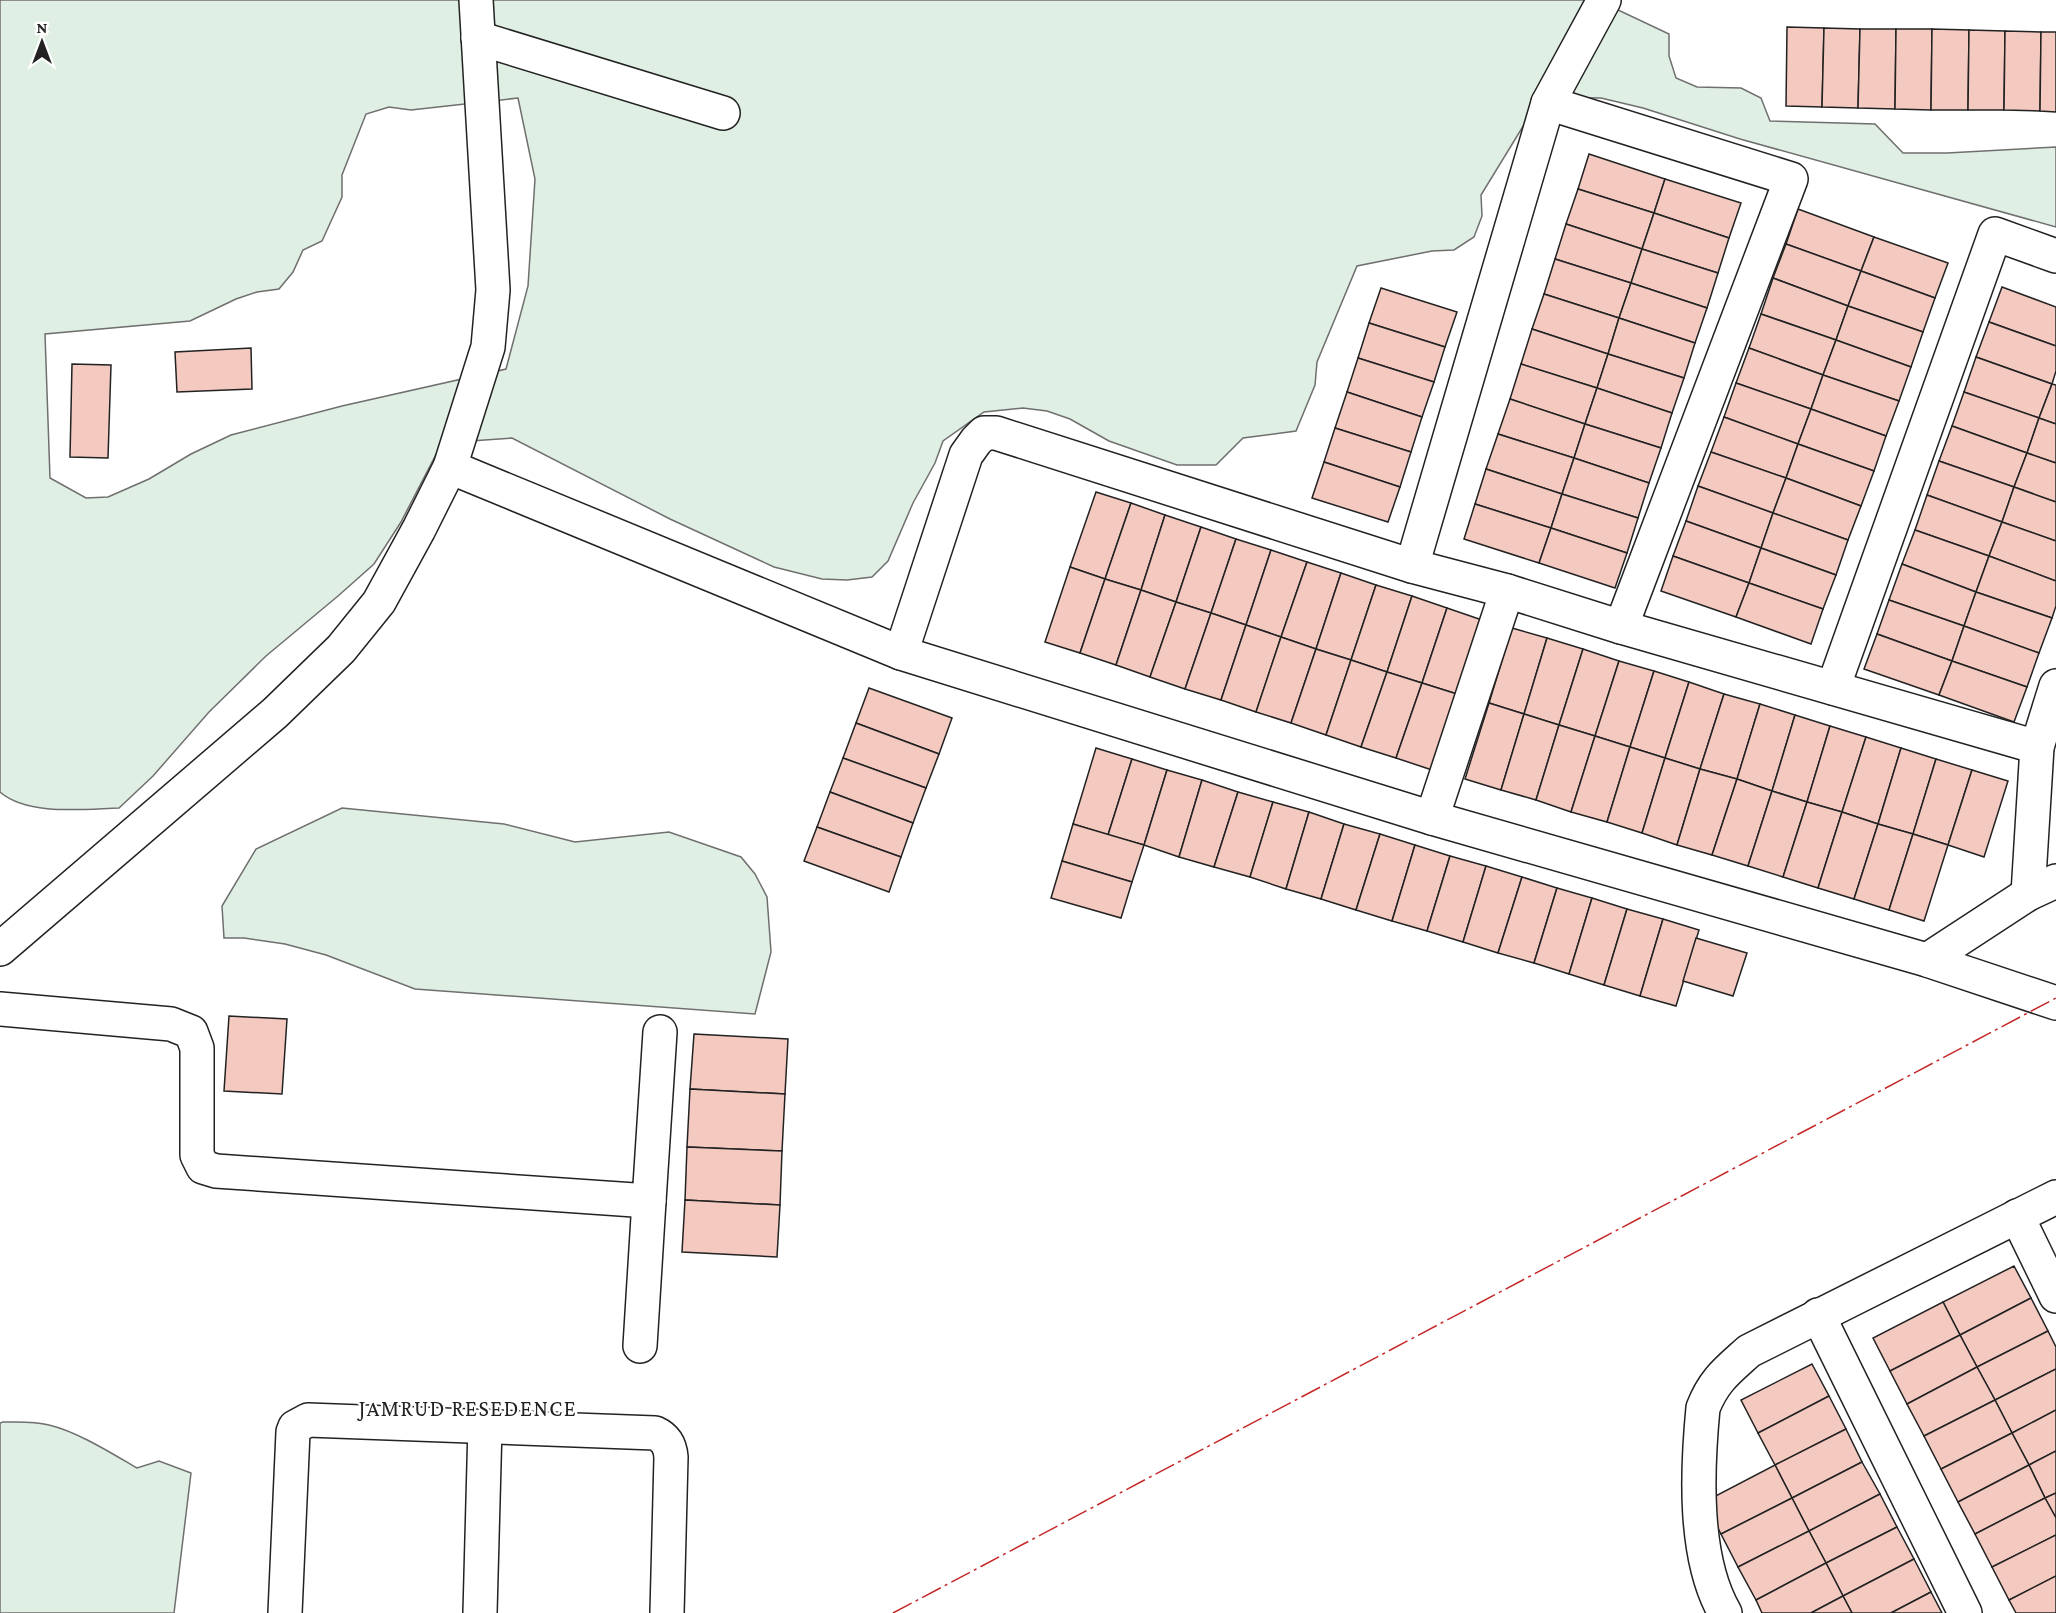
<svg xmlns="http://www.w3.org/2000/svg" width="2056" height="1613" viewBox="0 0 2056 1613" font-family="'Crimson Pro',serif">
<rect width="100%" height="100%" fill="#fff"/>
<g fill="#e0efe3" stroke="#6f6f6f" stroke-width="1.5" fill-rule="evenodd">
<path d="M 0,0 L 1597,0 L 1669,34 L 1669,56 L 1676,78 L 1697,87 L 1741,88 L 1761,98 L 1770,121 L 1875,124 L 1903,153 L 1947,153 L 2056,147 L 2056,227 L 1740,139 L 1643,108 L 1601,98 L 1541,97 L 1481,195 L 1482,216 L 1474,237 L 1454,250 L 1432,251 L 1357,266 L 1317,362 L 1315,385 L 1296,431 L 1243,438 L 1216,465 L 1177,465 L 1109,441 L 1070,419 L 1047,411 L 1023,408 L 984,412 L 943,441 L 935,463 L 913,503 L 888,561 L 872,577 L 847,580 L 822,579 L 774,567 L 670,519 L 512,438 L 442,443 L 401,522 L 374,564 L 338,596 L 266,656 L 209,712 L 153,776 L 119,808 C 84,809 28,816 0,792 ZM 518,98 L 535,179 L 528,286 L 506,369 L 342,406 L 231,435 L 191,454 L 149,479 L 108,497 L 86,498 L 50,478 L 45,334 L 190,321 L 236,299 L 257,292 L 279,289 L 293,272 L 303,250 L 322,241 L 342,197 L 342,175 L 366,114 L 389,107 L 411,110 Z"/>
<polygon points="342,808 504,824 575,842 669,832 741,857 755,874 767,897 771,952 755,1014 415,989 326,955 285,944 244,938 224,938 222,906 256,849"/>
<path d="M 3,1422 C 18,1422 34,1421 49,1425 C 78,1432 111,1453 137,1468 L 159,1461 L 191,1473 L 174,1613 L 0,1613 L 0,1423 Z"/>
</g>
<g fill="#f3c9c0" stroke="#222" stroke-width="1.5">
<polygon points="1787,27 1824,28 1822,107 1786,106"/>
<polygon points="1824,28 1860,29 1858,108 1822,107"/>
<polygon points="1860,29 1896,29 1895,109 1858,108"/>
<polygon points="1896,29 1932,29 1931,110 1895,109"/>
<polygon points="1932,29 1969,30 1968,110 1931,110"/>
<polygon points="1969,30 2005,31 2004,110 1968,110"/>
<polygon points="2005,31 2041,32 2040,111 2004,110"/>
<polygon points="2041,32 2056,32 2056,112 2040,111"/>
<polygon points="1589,154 1665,179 1654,213 1578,189"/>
<polygon points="1665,179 1741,203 1729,238 1654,213"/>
<polygon points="1578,189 1654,213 1642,249 1566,224"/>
<polygon points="1798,209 1874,237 1861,271 1786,244"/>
<polygon points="1654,213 1729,238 1718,273 1642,249"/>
<polygon points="1566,224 1642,249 1631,283 1555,259"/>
<polygon points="1874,237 1948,263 1935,298 1861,271"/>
<polygon points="1786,244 1861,271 1848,306 1773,278"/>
<polygon points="1642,249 1718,273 1707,308 1631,283"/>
<polygon points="1555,259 1631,283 1619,318 1544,294"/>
<polygon points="1861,271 1935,298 1923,332 1848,306"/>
<polygon points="1773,278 1848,306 1836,340 1761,314"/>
<polygon points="1631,283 1707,308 1695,343 1619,318"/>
<polygon points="2002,287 2056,307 2056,346 1989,322"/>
<polygon points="1381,288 1457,312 1445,347 1369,323"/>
<polygon points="1544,294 1619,318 1608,354 1532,329"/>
<polygon points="1848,306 1923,332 1911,367 1836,340"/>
<polygon points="1761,314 1836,340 1823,375 1749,348"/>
<polygon points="1619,318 1695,343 1684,378 1608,354"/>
<polygon points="1989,322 2056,346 2056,371 2052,384 1976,357"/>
<polygon points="1369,323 1445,347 1434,382 1358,358"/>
<polygon points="1532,329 1608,354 1597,388 1521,364"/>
<polygon points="1836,340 1911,367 1899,401 1823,375"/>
<polygon points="251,348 252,389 177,392 175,352"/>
<polygon points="1749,348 1823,375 1811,409 1736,383"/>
<polygon points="1608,354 1684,378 1672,413 1597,388"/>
<polygon points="1976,357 2052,384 2039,418 1964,392"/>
<polygon points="1358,358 1434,382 1422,417 1347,392"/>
<polygon points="72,364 111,365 108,458 70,457"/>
<polygon points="1521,364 1597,388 1585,424 1510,399"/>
<polygon points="1823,375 1899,401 1886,436 1811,409"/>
<polygon points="1736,383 1811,409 1798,444 1724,417"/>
<polygon points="2052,384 2056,385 2056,424 2039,418"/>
<polygon points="1597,388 1672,413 1661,448 1585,424"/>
<polygon points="1347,392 1422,417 1411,452 1335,428"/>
<polygon points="1964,392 2039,418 2027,453 1952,426"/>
<polygon points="1510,399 1585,424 1574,458 1498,434"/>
<polygon points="1811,409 1886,436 1874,471 1798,444"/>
<polygon points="1724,417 1798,444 1786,478 1711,452"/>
<polygon points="2039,418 2056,424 2056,463 2027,453"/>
<polygon points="1585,424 1661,448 1649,483 1574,458"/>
<polygon points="1952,426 2027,453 2014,487 1939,461"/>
<polygon points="1335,428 1411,452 1400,487 1324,462"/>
<polygon points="1498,434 1574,458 1562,494 1486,469"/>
<polygon points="1798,444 1874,471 1861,506 1786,478"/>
<polygon points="1711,452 1786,478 1773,513 1698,486"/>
<polygon points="2027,453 2056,463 2056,502 2014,487"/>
<polygon points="1574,458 1649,483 1638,518 1562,494"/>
<polygon points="1939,461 2014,487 2002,522 1927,495"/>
<polygon points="1324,462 1400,487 1388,522 1312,498"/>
<polygon points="1486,469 1562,494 1551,528 1475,504"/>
<polygon points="1786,478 1861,506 1848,540 1773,513"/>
<polygon points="1698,486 1773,513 1761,548 1686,521"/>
<polygon points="2014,487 2056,502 2056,541 2002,522"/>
<polygon points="1096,492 1131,503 1105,579 1070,567"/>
<polygon points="1562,494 1638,518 1627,553 1551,528"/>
<polygon points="1927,495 2002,522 1989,556 1915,530"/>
<polygon points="1131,503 1165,515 1141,590 1105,579"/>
<polygon points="1475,504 1551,528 1539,563 1464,539"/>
<polygon points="1773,513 1848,540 1836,575 1761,548"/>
<polygon points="1165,515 1201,527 1176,602 1141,590"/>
<polygon points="1686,521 1761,548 1749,583 1673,556"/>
<polygon points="2002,522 2056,541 2056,581 1989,556"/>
<polygon points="1201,527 1236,539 1211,613 1176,602"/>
<polygon points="1551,528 1627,553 1615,588 1539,563"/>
<polygon points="1915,530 1989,556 1976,592 1902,564"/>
<polygon points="1236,539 1271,550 1246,625 1211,613"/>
<polygon points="1761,548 1836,575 1823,609 1749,583"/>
<polygon points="1271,550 1307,562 1281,637 1246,625"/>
<polygon points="1673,556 1749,583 1736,617 1661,591"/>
<polygon points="1989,556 2056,581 2056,606 2052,618 1976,592"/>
<polygon points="1307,562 1341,573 1316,649 1281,637"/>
<polygon points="1902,564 1976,592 1964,626 1889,600"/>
<polygon points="1070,567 1105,579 1080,653 1045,642"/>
<polygon points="1341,573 1376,585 1351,660 1316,649"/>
<polygon points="1105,579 1141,590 1116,665 1080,653"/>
<polygon points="1749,583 1823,609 1811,644 1736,617"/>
<polygon points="1376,585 1412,596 1387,672 1351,660"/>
<polygon points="1141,590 1176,602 1150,677 1116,665"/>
<polygon points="1976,592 2052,618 2039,653 1964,626"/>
<polygon points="1412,596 1447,608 1422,683 1387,672"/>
<polygon points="1889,600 1964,626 1952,661 1877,634"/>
<polygon points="1176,602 1211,613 1185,689 1150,677"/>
<polygon points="1447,608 1482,620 1457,694 1422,683"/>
<polygon points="1211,613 1246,625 1221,700 1185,689"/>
<polygon points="1246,625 1281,637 1256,712 1221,700"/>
<polygon points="1964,626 2039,653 2027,687 1952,661"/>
<polygon points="1512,628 1547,638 1524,714 1489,703"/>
<polygon points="1877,634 1952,661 1939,695 1864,669"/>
<polygon points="1281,637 1316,649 1291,723 1256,712"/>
<polygon points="1547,638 1583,649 1559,725 1524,714"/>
<polygon points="1316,649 1351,660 1326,735 1291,723"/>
<polygon points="1583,649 1619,661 1595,736 1559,725"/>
<polygon points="1351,660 1387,672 1361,747 1326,735"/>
<polygon points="1619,661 1654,671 1630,747 1595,736"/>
<polygon points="1952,661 2027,687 2014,722 1939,695"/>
<polygon points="1654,671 1689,682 1665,758 1630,747"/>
<polygon points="1387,672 1422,683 1396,758 1361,747"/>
<polygon points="1689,682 1724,694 1700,769 1665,758"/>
<polygon points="1422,683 1457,694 1432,770 1396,758"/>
<polygon points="869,688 952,718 939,754 856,723"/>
<polygon points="1724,694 1760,704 1737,779 1700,769"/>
<polygon points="1489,703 1524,714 1501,790 1465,779"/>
<polygon points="1760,704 1795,715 1772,791 1737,779"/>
<polygon points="1524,714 1559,725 1536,800 1501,790"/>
<polygon points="1795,715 1830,726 1807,802 1772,791"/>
<polygon points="856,723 939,754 926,788 843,758"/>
<polygon points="1559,725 1595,736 1571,812 1536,800"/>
<polygon points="1830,726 1866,737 1842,812 1807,802"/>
<polygon points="1595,736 1630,747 1607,822 1571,812"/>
<polygon points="1866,737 1901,748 1878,824 1842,812"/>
<polygon points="1630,747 1665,758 1642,833 1607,822"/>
<polygon points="1096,748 1132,759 1108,835 1073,824"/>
<polygon points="1901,748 1936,759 1913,834 1878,824"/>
<polygon points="843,758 926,788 913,823 830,792"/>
<polygon points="1665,758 1700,769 1677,845 1642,833"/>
<polygon points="1132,759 1167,770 1144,845 1108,835"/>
<polygon points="1936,759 1972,770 1948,845 1913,834"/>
<polygon points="1700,769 1737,779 1712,855 1677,845"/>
<polygon points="1167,770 1202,780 1179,857 1144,845"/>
<polygon points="1972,770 2008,781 1984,857 1948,845"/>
<polygon points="1737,779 1772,791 1748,866 1712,855"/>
<polygon points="1202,780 1238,792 1214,867 1179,857"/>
<polygon points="1772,791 1807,802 1783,877 1748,866"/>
<polygon points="830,792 913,823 901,857 817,827"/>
<polygon points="1238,792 1273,802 1250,877 1214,867"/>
<polygon points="1273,802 1309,812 1286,889 1250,877"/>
<polygon points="1807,802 1842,812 1818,888 1783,877"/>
<polygon points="1309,812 1344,824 1321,899 1286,889"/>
<polygon points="1842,812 1878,824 1854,899 1818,888"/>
<polygon points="1073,824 1144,845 1132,882 1062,861"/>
<polygon points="1344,824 1380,834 1356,910 1321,899"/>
<polygon points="1878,824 1913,834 1889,910 1854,899"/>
<polygon points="817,827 901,857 889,892 804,861"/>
<polygon points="1380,834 1415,845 1392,921 1356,910"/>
<polygon points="1913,834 1948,845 1924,921 1889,910"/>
<polygon points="1415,845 1450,856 1427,931 1392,921"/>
<polygon points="1450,856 1486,866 1463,942 1427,931"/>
<polygon points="1062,861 1132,882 1121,918 1051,898"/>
<polygon points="1486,866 1522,877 1498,953 1463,942"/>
<polygon points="1522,877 1557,888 1534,963 1498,953"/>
<polygon points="1557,888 1592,898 1569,974 1534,963"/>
<polygon points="1592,898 1627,909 1604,985 1569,974"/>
<polygon points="1627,909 1663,919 1640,996 1604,985"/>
<polygon points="1663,919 1699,930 1676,1006 1640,996"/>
<polygon points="1696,938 1747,953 1733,996 1683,981"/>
<polygon points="229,1016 287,1019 282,1094 224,1091"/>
<polygon points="694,1034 788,1039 785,1094 690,1089"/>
<polygon points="690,1089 785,1094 782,1151 687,1147"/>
<polygon points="687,1147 782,1151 780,1205 685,1200"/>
<polygon points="685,1200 780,1205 777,1257 682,1252"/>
<polygon points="2014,1266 2031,1298 1960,1335 1943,1302"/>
<polygon points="2031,1298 2048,1331 1977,1367 1960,1335"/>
<polygon points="1943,1302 1960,1335 1890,1371 1873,1338"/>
<polygon points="2048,1331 2056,1347 2056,1369 1995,1400 1977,1367"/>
<polygon points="1960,1335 1977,1367 1907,1404 1890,1371"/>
<polygon points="1812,1364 1829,1396 1758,1433 1741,1400"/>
<polygon points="1977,1367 1995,1400 1924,1436 1907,1404"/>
<polygon points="2056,1369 2056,1410 2012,1433 1995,1400"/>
<polygon points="1829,1396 1846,1429 1775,1465 1758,1433"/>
<polygon points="1995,1400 2012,1433 1941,1469 1924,1436"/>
<polygon points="2056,1410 2056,1451 2029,1465 2012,1433"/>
<polygon points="1846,1429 1862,1462 1792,1498 1775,1465"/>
<polygon points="2012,1433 2029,1465 1958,1502 1941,1469"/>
<polygon points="2056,1451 2056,1493 2045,1498 2029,1465"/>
<polygon points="1862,1462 1880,1494 1809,1531 1792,1498"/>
<polygon points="1775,1465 1792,1498 1721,1534 1704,1502"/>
<polygon points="2029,1465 2045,1498 1975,1534 1958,1502"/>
<polygon points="2056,1493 2056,1518 2045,1498"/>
<polygon points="1880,1494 1897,1527 1826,1563 1809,1531"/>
<polygon points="1792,1498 1809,1531 1738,1567 1721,1534"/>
<polygon points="2045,1498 2056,1518 2056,1535 1992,1567 1975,1534"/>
<polygon points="1897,1527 1914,1559 1843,1596 1826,1563"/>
<polygon points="1809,1531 1826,1563 1756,1600 1738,1567"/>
<polygon points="2056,1535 2056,1576 2009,1600 1992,1567"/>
<polygon points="1914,1559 1931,1592 1891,1613 1852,1613 1843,1596"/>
<polygon points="1826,1563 1843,1596 1811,1613 1762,1613 1756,1600"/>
<polygon points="2056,1576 2056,1613 2016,1613 2009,1600"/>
<polygon points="1931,1592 1942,1613 1891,1613"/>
<polygon points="1843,1596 1852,1613 1811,1613"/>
</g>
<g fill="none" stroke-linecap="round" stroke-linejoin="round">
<g stroke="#222" stroke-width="36">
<g id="minor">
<polyline points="478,38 723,113"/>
<polyline points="1548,103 1791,179 1621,627"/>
<polyline points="450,467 901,653 1432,818 1927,960 2056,1003"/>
<polyline points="1412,566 1548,103 1604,0"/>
<polyline points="901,653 966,455 976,441 984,433 996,433 1412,566 1507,591 1621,627 2037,747"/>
<polyline points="1833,688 1995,234 2056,256"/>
<polyline points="1432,818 1507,591"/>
<polyline points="2028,894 2037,747 2056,686"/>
<polyline points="0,949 275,713 341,649 379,602 419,529 450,467 488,347 493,290 476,0"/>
<polyline points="1927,960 2028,894 2056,881"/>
<polyline points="0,1009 171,1024 191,1032 197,1048 197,1155 203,1167 216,1171 649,1201 660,1032"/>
<polyline points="2017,1216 2056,1296"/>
<polyline points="1818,1315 1965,1613"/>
<polyline points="640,1346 649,1201"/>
<path d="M 285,1613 L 293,1432 L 295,1427 L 308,1420 L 655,1433 C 666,1438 670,1445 671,1457 L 667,1613"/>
<polyline points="480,1613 485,1426"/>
<path d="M 1725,1613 C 1693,1558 1697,1470 1703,1408 C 1714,1380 1727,1371 1749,1351 L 2056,1197"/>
</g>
</g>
<use href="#minor" stroke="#fff" stroke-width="33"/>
<polyline stroke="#c62828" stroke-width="1.5" stroke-dasharray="21 4.5 3 4.5" stroke-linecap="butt" points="893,1613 2056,998"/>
</g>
<g text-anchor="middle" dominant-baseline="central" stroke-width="4.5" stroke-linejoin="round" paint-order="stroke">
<g font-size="22" letter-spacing="1.5" fill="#222" stroke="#fff">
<text x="468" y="1408">JAMRUD RESEDENCE</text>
</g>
</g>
<g transform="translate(42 42)" stroke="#ffffff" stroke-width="4.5" paint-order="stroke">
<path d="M0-4.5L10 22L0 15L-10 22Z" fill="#222222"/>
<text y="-9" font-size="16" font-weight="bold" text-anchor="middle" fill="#222222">N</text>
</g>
</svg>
